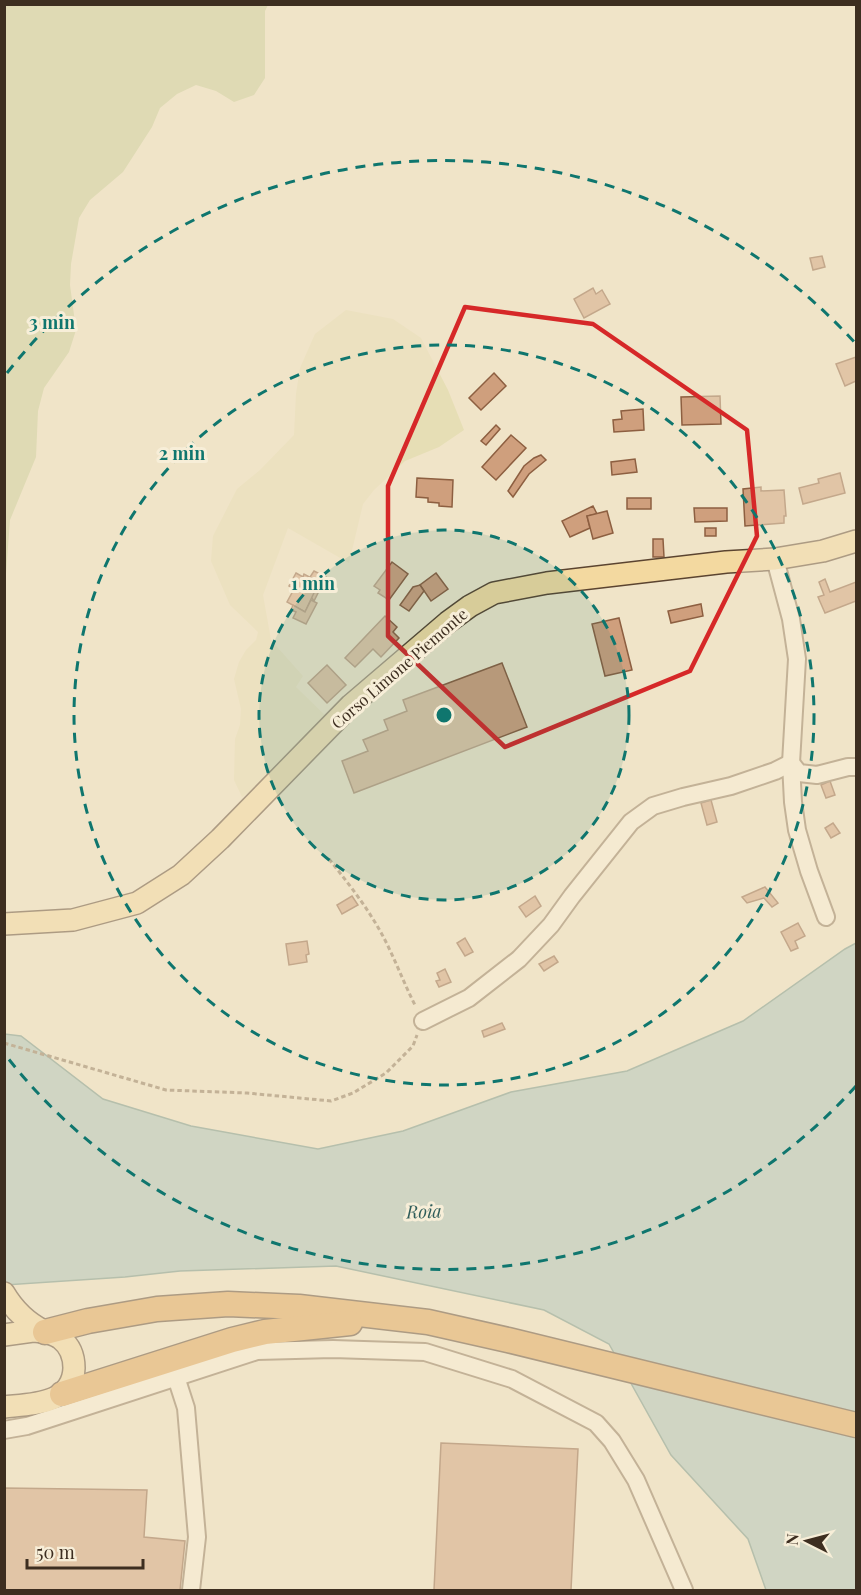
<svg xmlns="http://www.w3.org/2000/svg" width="861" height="1595" viewBox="0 0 861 1595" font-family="'Playfair Display',serif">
<rect width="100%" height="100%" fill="#f0e4c8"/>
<polygon fill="#e6deb5" points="346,310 393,319 421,338 448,390 464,430 439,447 405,461 374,490 363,504 349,563 288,528 263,595 271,640 303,676 296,687 329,719 273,776 242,797 234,780 235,739 240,725 241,709 234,679 239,662 246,650 256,640 258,632 230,605 211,561 213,536 237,489 260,470 294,435 296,394 300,368 315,334"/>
<polygon fill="#c9cf9b" points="5,4 268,5 265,11 265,78 254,95 234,102 216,91 196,85 177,94 160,108 152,127 123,172 90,200 79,218 71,264 70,285 76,330 69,352 44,388 38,411 36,457 10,520 5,587"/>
<polygon fill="#a9c4bc" stroke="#6f938a" stroke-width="1.5" points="856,943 856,1590 766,1590 748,1539 671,1455 609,1344 544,1310 336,1266 180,1271 125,1277 5,1285 5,1034 21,1036 103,1099 191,1126 318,1149 403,1131 511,1092 627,1071 743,1021 845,949"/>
<g fill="#cf9f7d" stroke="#8d5f41" stroke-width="1.5">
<polygon points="822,256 825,267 813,270 810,258"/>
<polygon points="593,288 596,294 602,290 610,304 584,318 574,299"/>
<polygon points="856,357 856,381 845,386 836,364"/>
<polygon points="494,373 506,386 481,410 469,398"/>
<polygon points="720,396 721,424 682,425 681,397"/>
<polygon points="643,409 644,430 614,432 613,420 622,419 621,411"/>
<polygon points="496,425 500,429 486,445 481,441"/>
<polygon points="511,435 526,448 496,480 482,467"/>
<polygon points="541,455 546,460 529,474 513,497 508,491 524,466 534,458"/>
<polygon points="635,459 637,472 612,475 611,462"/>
<polygon points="840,473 845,493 803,504 799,488 819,483 818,479"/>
<polygon points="417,478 453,480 452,507 439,506 439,503 428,502 428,498 416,497"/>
<polygon points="761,487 761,491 784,490 786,516 784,516 784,523 745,526 743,489"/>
<rect x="627" y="498" width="24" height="11"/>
<polygon points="593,506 597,514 587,516 590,528 570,537 562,521"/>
<polygon points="694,508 727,508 727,521 695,522"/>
<polygon points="607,511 613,533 593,539 587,516"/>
<rect x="705" y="528" width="11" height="8"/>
<polygon points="653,539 663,539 664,557 653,557"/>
<polygon points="392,562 408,574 389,600 378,593 380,590 374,586"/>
<polygon points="314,571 326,577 314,601 311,597 319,582 310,577"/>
<polygon points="296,573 303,577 304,574 319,582 305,612 287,602 294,589 289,586"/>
<polygon points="436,573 448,589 431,601 420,585"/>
<polygon points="825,579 830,592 856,582 856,601 825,613 818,597 824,595 819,582"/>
<polygon points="420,585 424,591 409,611 400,605 413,587"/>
<polygon points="311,600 317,603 306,624 293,618 296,612 291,610 293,605 305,612"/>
<polygon points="701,604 703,616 671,623 668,611"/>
<polygon points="385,616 397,627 393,632 399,638 381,657 373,649 355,667 345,658"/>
<polygon points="619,618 632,670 605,676 592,624"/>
<polygon points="502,663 527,727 354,793 342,761 368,751 363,740 388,730 384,720 407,711 403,700"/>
<polygon points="327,665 346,685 327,703 308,683"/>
<polygon points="830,781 835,795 826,798 821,785"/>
<polygon points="711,800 717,822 707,825 701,803"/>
<polygon points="833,823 840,833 831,838 825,828"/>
<polygon points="765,887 778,903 772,907 764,898 747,903 742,897"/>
<polygon points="352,896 358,905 342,914 337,905"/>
<polygon points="535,896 541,906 526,917 519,907"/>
<polygon points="798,923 805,936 795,941 798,948 791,951 781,932"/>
<polygon points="465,938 473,952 465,956 457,943"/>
<polygon points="307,941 309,954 306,955 307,962 289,965 286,944"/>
<polygon points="554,956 558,962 544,971 539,964"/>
<polygon points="445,969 451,982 439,987 436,981 440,980 437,973"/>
<polygon points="502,1023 505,1029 484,1037 482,1031"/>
<polygon points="441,1443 578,1449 571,1590 434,1590"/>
<polygon points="4,1488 147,1490 144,1537 185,1541 180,1590 4,1590"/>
</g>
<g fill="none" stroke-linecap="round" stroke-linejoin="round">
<g stroke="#8d765c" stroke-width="20">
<g id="minor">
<polyline points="775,559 791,619 797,659 791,763 793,802 797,830 809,871 826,917"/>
<polyline points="423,1021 469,998 519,959 551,925 572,896 631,822 653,806 683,797 731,786 775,771 791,763 799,773 817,775 848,767 856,767"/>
<polyline points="176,1377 186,1408 197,1537 191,1590"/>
<polyline points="4,1430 27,1426 257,1351 333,1349 425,1352 512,1379 596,1423 612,1441 636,1480 684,1590"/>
</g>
</g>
<g stroke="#5b4430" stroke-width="24">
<g id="major">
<polyline points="4,924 73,920 137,903 181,875 220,839 351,705 448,622 470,606 494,593 547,583 726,562 775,559 823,551 856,541"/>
<path d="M 4,1293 C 14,1310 26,1322 44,1331 C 50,1334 56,1335 61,1339 C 70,1346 74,1357 74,1368 C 73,1405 31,1404 4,1407"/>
<polyline points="4,1335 33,1331 45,1332"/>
</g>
</g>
<g stroke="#5b4430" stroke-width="27">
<g id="highway">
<polyline points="45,1332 88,1321 157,1309 228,1304 299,1307 428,1322 508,1340 856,1425"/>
<polyline points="62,1394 232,1340 265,1332 350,1323"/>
</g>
</g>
<g stroke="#8d765c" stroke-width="3" stroke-dasharray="4.5 3" stroke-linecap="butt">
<path d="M 329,859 C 344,878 360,898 373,919 C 391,947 401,978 416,1007"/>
<polyline points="4,1043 166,1090 247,1093 331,1101 353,1093 386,1073 413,1046 417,1035"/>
</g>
<use href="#minor" stroke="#faf1dc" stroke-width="16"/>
<use href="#major" stroke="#f3d9a0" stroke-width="21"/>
<use href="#highway" stroke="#e0a458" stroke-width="24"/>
</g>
<path d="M0 0H861V1595H0ZM 465,307 L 593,324 L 747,430 L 757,536 L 690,671 L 505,747 L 388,636 L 388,486 Z" fill="#f0e4c8" fill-opacity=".55" fill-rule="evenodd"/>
<path fill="none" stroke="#d62828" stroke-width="4.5" stroke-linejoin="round" d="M 465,307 L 593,324 L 747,430 L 757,536 L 690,671 L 505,747 L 388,636 L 388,486 Z"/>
<circle cx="444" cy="715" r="185" fill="#0f766e" fill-opacity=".12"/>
<g fill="none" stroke="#0f766e" stroke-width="3" stroke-dasharray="10 8">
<circle cx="444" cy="715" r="185"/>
<circle cx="444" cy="715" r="370"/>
<path d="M856 1086A555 555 0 0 1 7 1057M7 373A555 555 0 0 1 856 344"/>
</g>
<g text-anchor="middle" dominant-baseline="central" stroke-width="6" stroke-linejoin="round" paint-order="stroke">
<g font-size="16" fill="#3d2e20" stroke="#f7eed8">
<text transform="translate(399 668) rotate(-41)">Corso Limone Piemonte</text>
</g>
<g font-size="18" font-style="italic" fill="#2f5d5a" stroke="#f7eed8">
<text transform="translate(424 1211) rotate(-2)">Roia</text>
</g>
</g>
<circle cx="444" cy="715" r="9" fill="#0f766e" stroke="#f7eed8" stroke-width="3"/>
<g font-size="18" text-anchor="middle" font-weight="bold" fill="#0f766e" stroke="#f7eed8" stroke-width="6" stroke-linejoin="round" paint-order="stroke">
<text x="52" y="329">3 min</text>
<text x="182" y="460">2 min</text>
<text x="313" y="590">1 min</text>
</g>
<rect width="861" height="1595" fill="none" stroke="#3d2e20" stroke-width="12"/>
<g transform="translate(807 1541) rotate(276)" stroke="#f7eed8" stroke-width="4.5" paint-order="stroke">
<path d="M0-4.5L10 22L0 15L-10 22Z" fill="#3d2e20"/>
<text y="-9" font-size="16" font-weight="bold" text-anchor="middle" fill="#3d2e20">N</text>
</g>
<path d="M27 1559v9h116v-9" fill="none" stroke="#3d2e20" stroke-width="3"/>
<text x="36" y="1559" font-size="18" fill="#3d2e20" stroke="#f7eed8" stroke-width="4.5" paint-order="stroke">50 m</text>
</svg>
